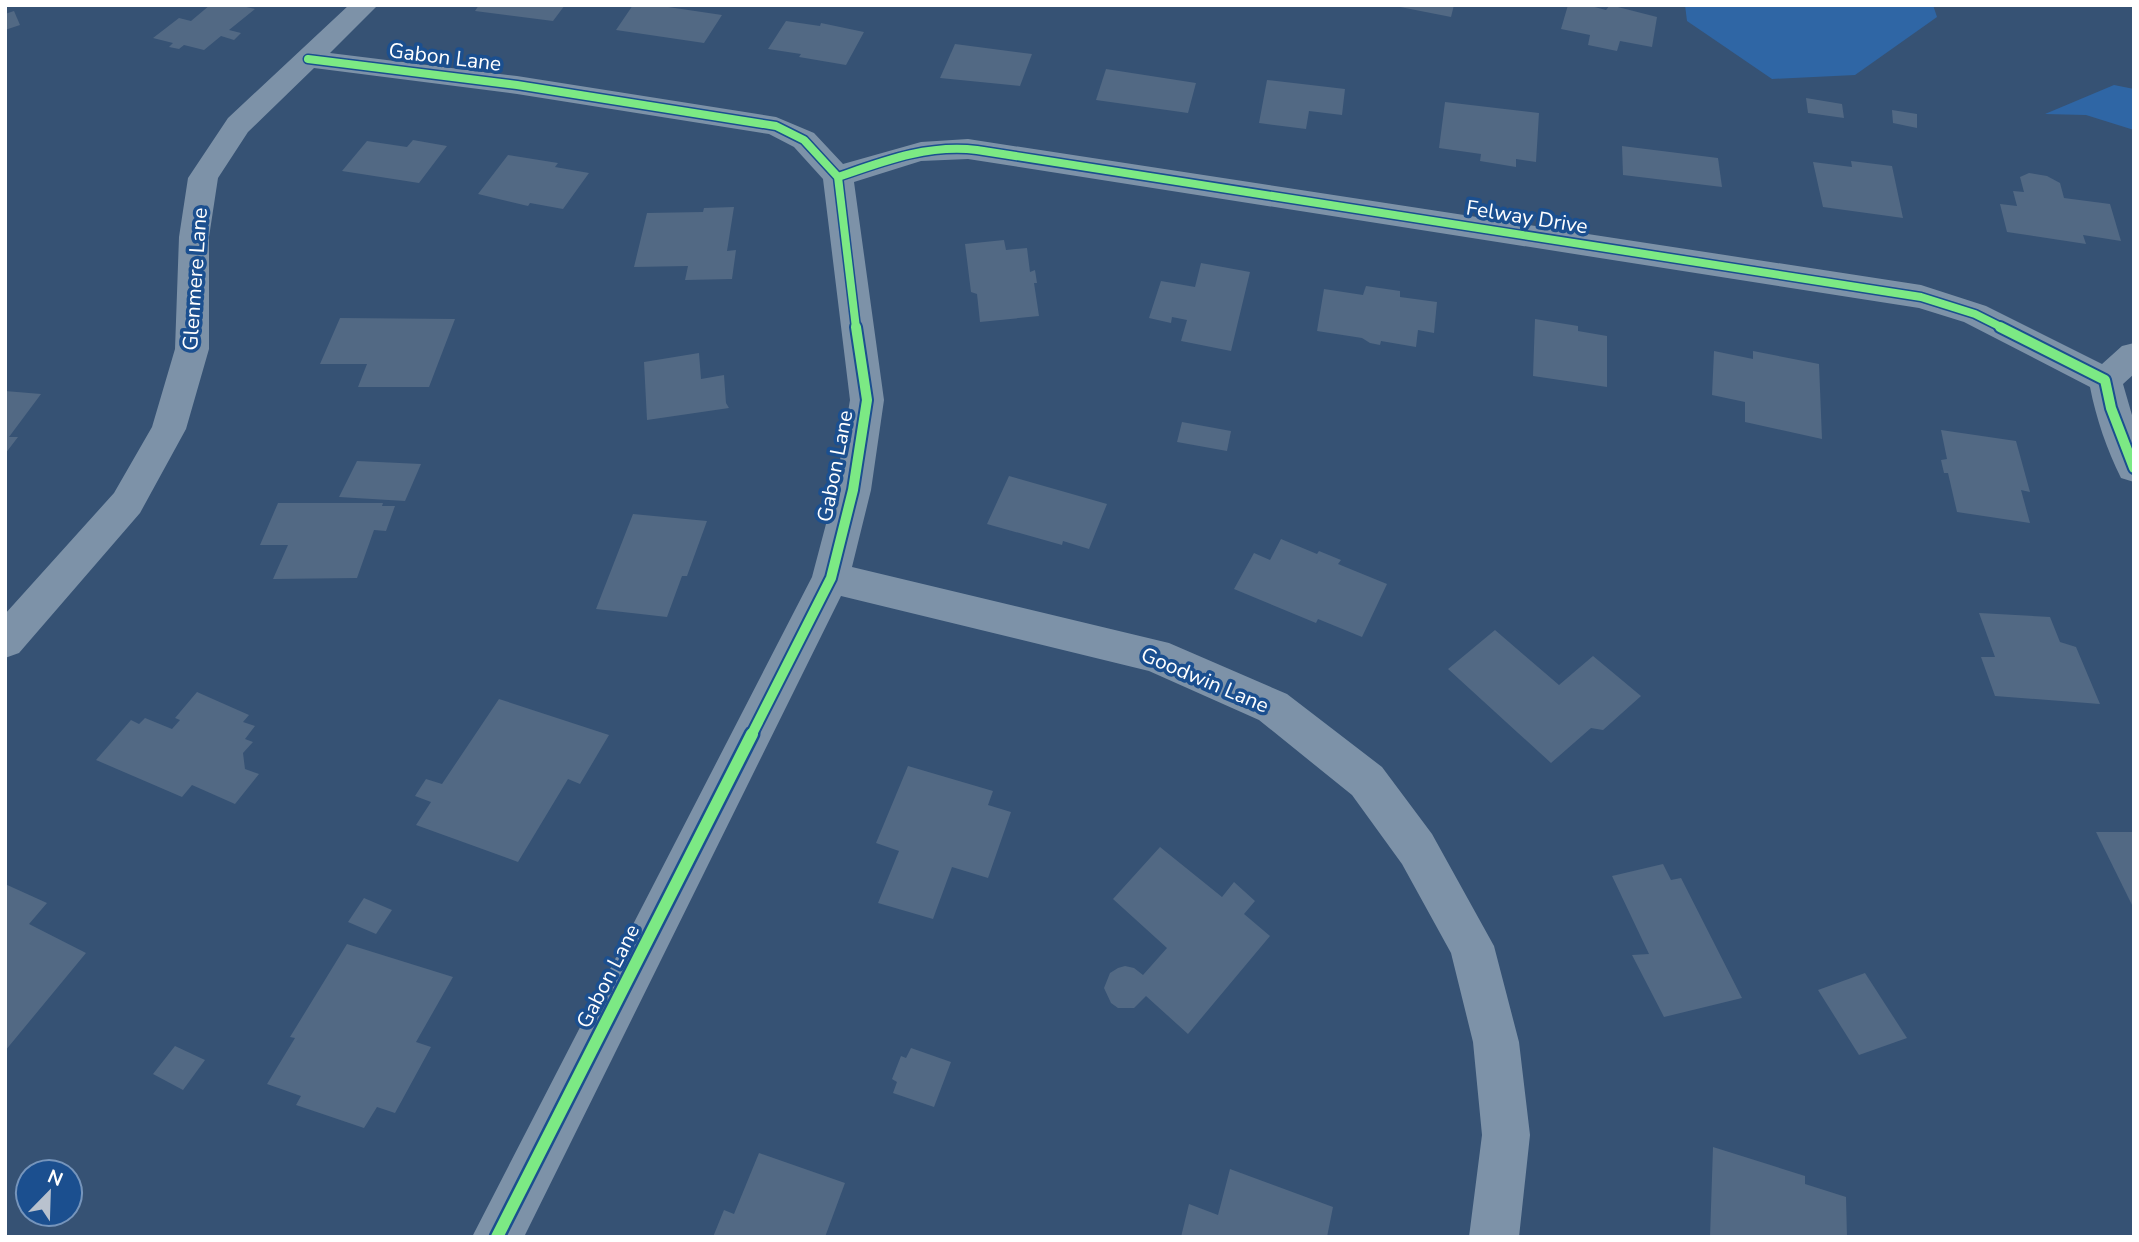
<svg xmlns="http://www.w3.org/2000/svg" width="2139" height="1242" viewBox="0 0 2139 1242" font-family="'Nunito Sans',sans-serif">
<rect width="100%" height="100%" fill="#365274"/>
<g fill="#2f66a5">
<polygon points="1685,5 1933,5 1937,17 1855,75 1772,79 1687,21"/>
<polygon points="2114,85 2134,89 2134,130 2086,115 2045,114"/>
</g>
<g fill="#526984">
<polygon points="210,5 238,5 255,9 229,30 241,33 234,40 221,36 204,50 184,45 179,49 169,47 173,43 153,38 179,18 191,21"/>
<polygon points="479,5 565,5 553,21 475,11"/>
<polygon points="633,5 669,5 668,7 722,15 704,43 616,30"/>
<polygon points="1390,5 1454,5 1451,17"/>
<polygon points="1568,5 1587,5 1606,10 1610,5 1657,17 1652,47 1620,41 1617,51 1588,45 1590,35 1561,29"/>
<polygon points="14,11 20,25 5,30 5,14"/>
<polygon points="786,21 820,26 821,23 864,32 846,65 799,57 801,54 768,49"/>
<polygon points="955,44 1032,54 1020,86 940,78"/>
<polygon points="1106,69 1196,83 1188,113 1096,100"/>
<polygon points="1267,80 1345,89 1342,115 1309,111 1306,129 1259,123"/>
<polygon points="1806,98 1842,104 1844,118 1808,113"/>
<polygon points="1445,102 1539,113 1536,162 1516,159 1516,167 1480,161 1481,154 1439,148"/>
<polygon points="1892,110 1917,114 1917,128 1893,123"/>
<polygon points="413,140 447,146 419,183 342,171 367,141 407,147"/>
<polygon points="1622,146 1718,158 1722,187 1623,175"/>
<polygon points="508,155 558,163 555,167 589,173 563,209 530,203 528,206 478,194"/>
<polygon points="1851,161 1892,166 1903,218 1823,207 1813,162 1852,167"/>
<polygon points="2029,173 2047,176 2060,183 2064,198 2110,204 2121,241 2083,235 2086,244 2007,232 2000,204 2017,206 2013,191 2024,192 2020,177"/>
<polygon points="734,207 727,251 736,250 732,279 685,280 688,266 634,267 647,213 703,212 704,208"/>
<polygon points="1004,240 1006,250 1027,248 1030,272 1035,270 1037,283 1034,283 1039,316 980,322 977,294 971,292 965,244"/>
<polygon points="1201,263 1250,272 1231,351 1181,341 1187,320 1172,317 1171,323 1149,318 1161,281 1195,287"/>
<polygon points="1366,286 1400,291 1400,297 1437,302 1434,333 1418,330 1416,347 1381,341 1380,345 1370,343 1362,338 1317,331 1324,289 1363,295"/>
<polygon points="340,318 455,319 429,387 358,387 367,364 320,364"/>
<polygon points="1535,319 1578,326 1578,331 1607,336 1607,387 1533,376"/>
<polygon points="1714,351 1753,359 1753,351 1819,364 1822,439 1745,422 1745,402 1712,395"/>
<polygon points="699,353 701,379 724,375 726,403 729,408 647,420 644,362"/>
<polygon points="5,391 41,394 9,437 18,437 5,454"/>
<polygon points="1182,422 1231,431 1227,451 1177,442"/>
<polygon points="1941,430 2016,441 2030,492 2021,490 2030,523 1957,512 1948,473 1944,473 1941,460 1947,459"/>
<polygon points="357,461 421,464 405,501 339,497"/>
<polygon points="1009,476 1107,504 1089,549 1063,541 1062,545 987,524"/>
<polygon points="278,503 383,503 382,506 395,506 386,531 374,530 357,578 273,579 288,545 260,545"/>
<polygon points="633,514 707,521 687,576 682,576 667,617 596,609"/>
<polygon points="1281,539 1317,554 1319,551 1341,560 1338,564 1387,584 1362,637 1318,619 1316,623 1234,589 1254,553 1270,560"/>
<polygon points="1979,613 2050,617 2060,642 2076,647 2100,704 1995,696 1981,657 1995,657"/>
<polygon points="1495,630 1559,685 1593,656 1641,696 1603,730 1591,728 1551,763 1448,669"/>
<polygon points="197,692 249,715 243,722 255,726 245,739 253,742 243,753 245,769 259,774 235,804 192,785 182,797 96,760 131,720 139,724 145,718 172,729 180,720 175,718"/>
<polygon points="499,699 609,735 580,784 568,779 518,862 416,825 431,802 415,796 426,779 442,784"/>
<polygon points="908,766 993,791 988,805 1011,812 988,878 952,867 933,919 878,903 899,851 876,843"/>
<polygon points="2096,832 2134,832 2134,909"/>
<polygon points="1160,847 1222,897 1234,882 1255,901 1244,914 1270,936 1188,1034 1146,996 1134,1008 1118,1008 1111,1003 1104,988 1110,973 1118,968 1125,966 1134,968 1143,975 1167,948 1113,899"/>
<polygon points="1663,864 1671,880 1681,878 1742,998 1664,1017 1632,955 1649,954 1612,876"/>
<polygon points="5,884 47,903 29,924 86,953 5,1051"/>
<polygon points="364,898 392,910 376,934 348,922"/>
<polygon points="347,944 453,977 416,1042 431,1047 395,1113 377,1107 364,1128 296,1105 301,1096 267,1084 295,1038 290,1037"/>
<polygon points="1865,973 1907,1038 1859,1055 1818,990"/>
<polygon points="175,1046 205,1060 183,1090 153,1074"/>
<polygon points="911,1048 951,1062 934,1107 893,1093 897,1082 892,1079 901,1056 906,1058"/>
<polygon points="1713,1147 1805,1176 1805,1184 1846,1197 1847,1237 1710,1237"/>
<polygon points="759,1153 845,1183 825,1237 713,1237 724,1210 734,1214"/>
<polygon points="1230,1169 1333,1207 1327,1237 1181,1237 1189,1204 1218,1215"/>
</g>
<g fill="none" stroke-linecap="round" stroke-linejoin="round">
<path fill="#7d92a8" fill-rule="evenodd" d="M 349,5 L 378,5 L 330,53 L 517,76 L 776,117 L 814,133 L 843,164 L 921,142 L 968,139 L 1921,285 L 1986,306 L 2102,364 L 2122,346 L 2134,343 L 2134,374 L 2123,384 L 2134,422 L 2134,482 L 2121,478 C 2107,450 2096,418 2090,387 L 1964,322 L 1919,308 L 968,159 L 921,161 L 854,182 L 884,400 L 871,490 L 852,567 L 1169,643 L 1287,694 L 1382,767 L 1432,834 L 1494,946 L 1519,1042 L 1530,1135 L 1519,1237 L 1469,1237 L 1482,1135 L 1473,1042 L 1451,953 L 1402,864 L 1352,795 L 1259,720 L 1149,671 L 841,596 L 524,1237 L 472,1237 L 812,577 L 835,490 L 850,400 L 823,179 L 794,147 L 769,134 L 517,94 L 314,68 L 248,132 L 218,178 L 209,237 L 209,349 L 186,429 L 140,513 L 19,653 L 5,658 L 5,614 L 114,493 L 152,427 L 175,349 L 179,237 L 188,178 L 228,118 Z"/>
<g stroke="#1b4f8f" stroke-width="11">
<g id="cycleway-far2">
<polyline points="308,59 517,85 776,126 804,140 838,177 856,328"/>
<path d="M 838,177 C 884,161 928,144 977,150 L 1921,297 L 1975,314 L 2003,328"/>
</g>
</g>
<g stroke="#1b4f8f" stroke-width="14">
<g id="cycleway-far1">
<polyline points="2000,327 2105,380 2111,408 2134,468"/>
<polyline points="751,736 831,578 853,490 867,400 856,327"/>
</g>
</g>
<g stroke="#1b4f8f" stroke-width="17">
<polyline id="cycleway" points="497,1237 752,734"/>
</g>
<use href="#cycleway-far2" stroke="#7ce984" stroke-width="8"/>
<use href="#cycleway-far1" stroke="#7ce984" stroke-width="10"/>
<use href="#cycleway" stroke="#7ce984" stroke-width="12"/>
</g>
<g text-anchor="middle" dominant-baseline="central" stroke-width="7" stroke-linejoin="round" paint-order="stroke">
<g font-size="21" fill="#fff" stroke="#1b4f8f">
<text transform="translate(445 57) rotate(7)">Gabon Lane</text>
<text transform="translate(1527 217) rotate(9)">Felway Drive</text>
<text transform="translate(195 279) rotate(-86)">Glenmere Lane</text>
<text transform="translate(835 466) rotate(-79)">Gabon Lane</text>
<text transform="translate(1205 680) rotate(23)">Goodwin Lane</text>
<text transform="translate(608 976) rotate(-63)">Gabon Lane</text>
</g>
</g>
<rect width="2139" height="1242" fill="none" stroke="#ffffff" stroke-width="14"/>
<g transform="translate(49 1193) rotate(23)"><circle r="33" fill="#1b4f8f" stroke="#7695bc" stroke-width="2"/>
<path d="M0-5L12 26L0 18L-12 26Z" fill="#b9c2ce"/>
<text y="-10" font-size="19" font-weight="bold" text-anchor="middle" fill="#ffffff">N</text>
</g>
</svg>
